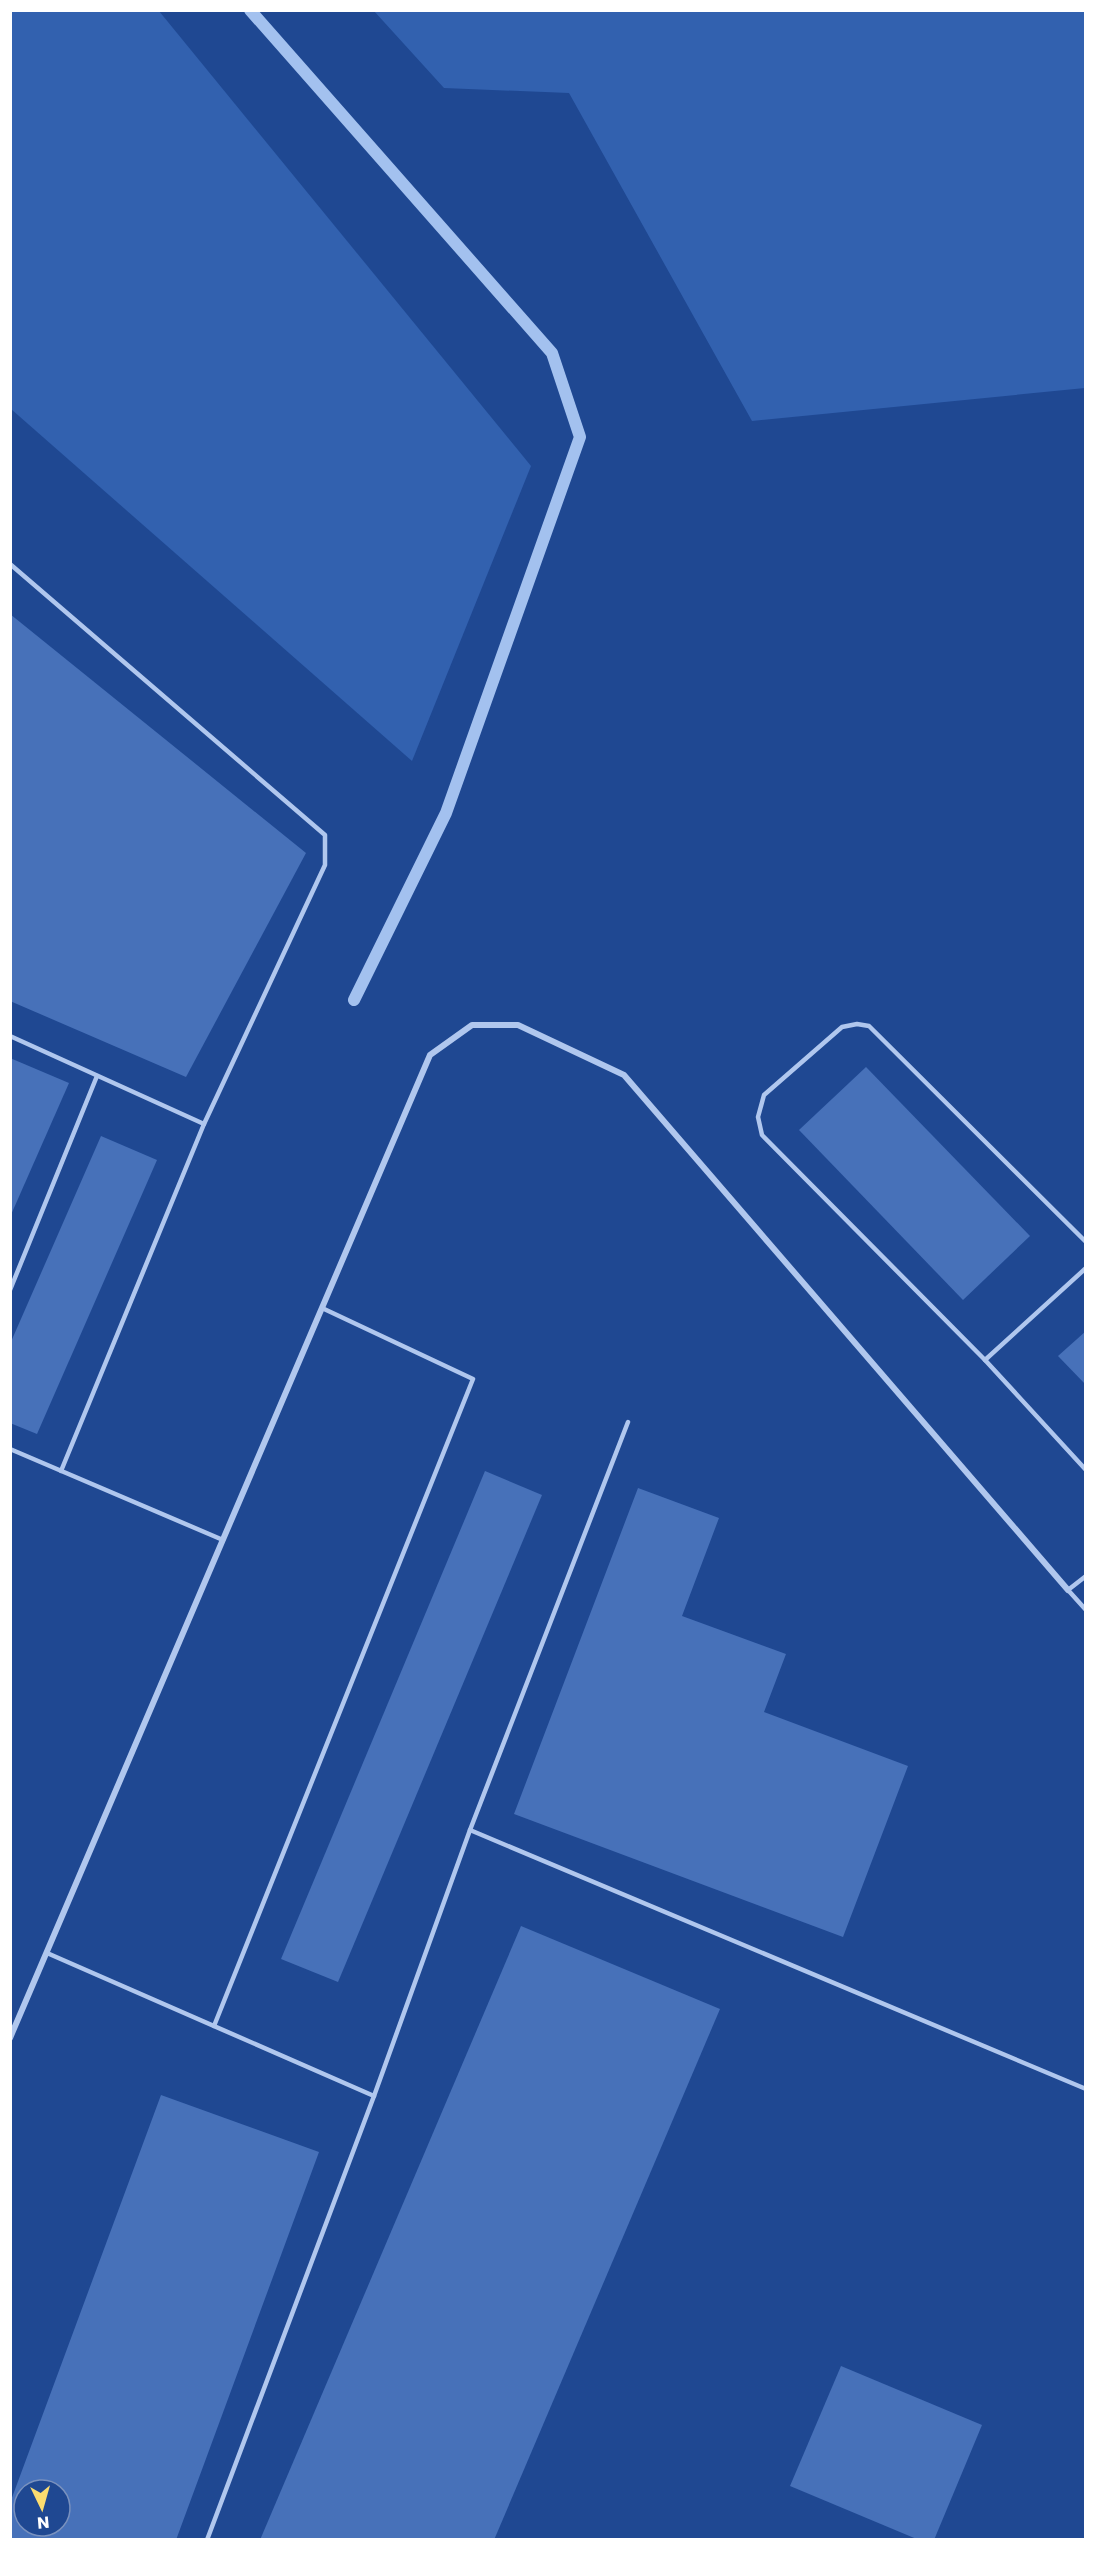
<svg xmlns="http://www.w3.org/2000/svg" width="1096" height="2550" viewBox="0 0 1096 2550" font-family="Poppins,sans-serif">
<rect width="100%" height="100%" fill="#1f4892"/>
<g fill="#3261af">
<polygon points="11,10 159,11 531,466 412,761 11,409"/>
<polygon points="374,11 1085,11 1085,388 752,421 569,93 444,88"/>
</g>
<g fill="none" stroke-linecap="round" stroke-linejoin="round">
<polyline stroke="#a3c1ef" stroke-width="12" points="250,10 552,353 580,437 446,813 354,1000"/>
</g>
<g fill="#4771b9" fill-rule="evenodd">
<polygon points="10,614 306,853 186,1077 10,1001"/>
<polygon points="10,1058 69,1083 10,1217"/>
<polygon points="866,1067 1030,1236 963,1300 799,1130"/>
<polygon points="101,1136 157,1160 37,1434 10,1423 10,1344"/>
<polygon points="1086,1331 1086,1385 1058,1356"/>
<polygon points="485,1471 542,1495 338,1982 281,1959"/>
<polygon points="638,1488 719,1518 682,1616 786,1654 764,1712 908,1766 843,1937 514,1814"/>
<polygon points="521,1926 720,2009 494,2540 260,2540"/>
<path d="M 161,2095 L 319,2152 L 176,2540 L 10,2540 L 10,2503 ZM 24,2490 L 60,2490 L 60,2526 L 24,2526 Z"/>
<polygon points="841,2366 982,2425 934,2540 919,2540 790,2486"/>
</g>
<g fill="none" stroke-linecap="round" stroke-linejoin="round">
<g stroke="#b0c7ee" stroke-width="4.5">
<polyline points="10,564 325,835 325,865 204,1124 61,1471"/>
<polyline points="10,1036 204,1124"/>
<polyline points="1086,1242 869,1026 857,1024 842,1027 764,1095 758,1117 762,1135 985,1360 1086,1470"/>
<polyline points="10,1290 97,1076"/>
<polyline points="985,1360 1086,1268"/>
<polyline points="10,1449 223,1540"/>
<polyline points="1086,1576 1068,1590 1086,1610"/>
<polyline points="470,1830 1086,2089"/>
<polyline points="47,1953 374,2096"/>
<polyline points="214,2026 473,1379 322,1308"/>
<polyline points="207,2540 374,2096 470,1830 628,1422"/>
</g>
<polyline stroke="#b0c7ee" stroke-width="6" points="10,2038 430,1055 472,1025 518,1025 624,1075 1068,1590"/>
</g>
<rect width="1096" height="2550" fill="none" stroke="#ffffff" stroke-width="24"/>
<g transform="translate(42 2508) rotate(175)"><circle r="28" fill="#1f4892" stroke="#7991be" stroke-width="1.5"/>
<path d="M0-4.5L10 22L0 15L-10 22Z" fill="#fcdd70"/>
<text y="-9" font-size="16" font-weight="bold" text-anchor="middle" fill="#ffffff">N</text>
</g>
</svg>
